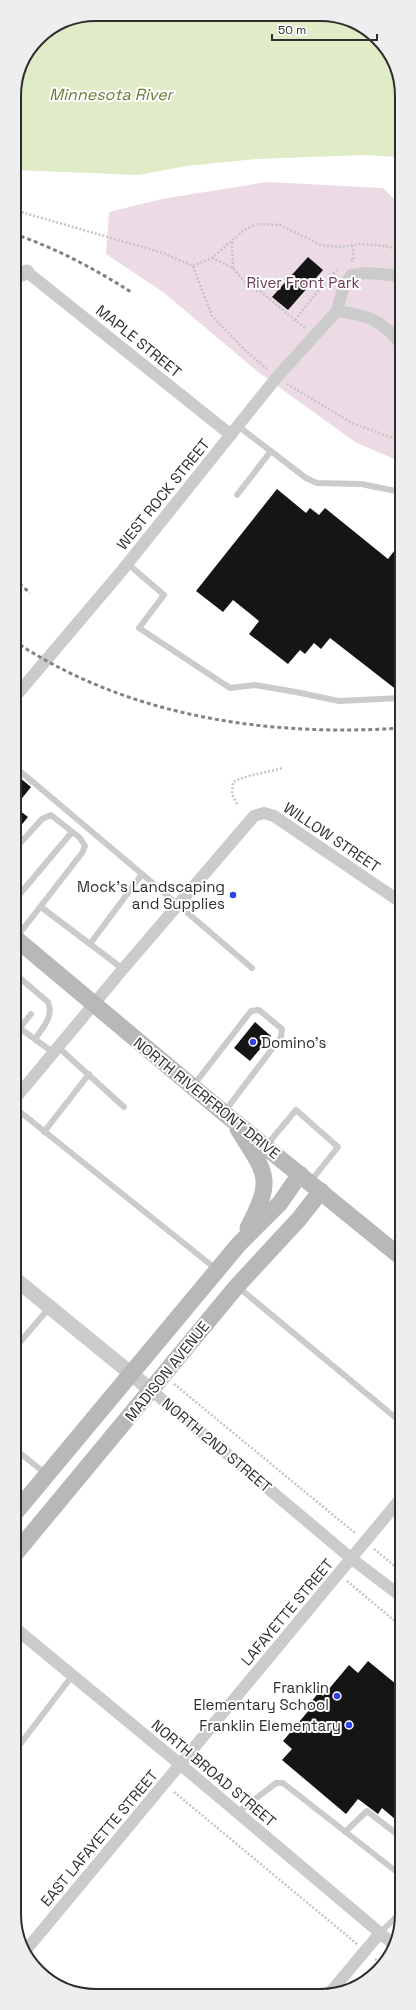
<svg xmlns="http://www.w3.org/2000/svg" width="416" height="2010" viewBox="0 0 416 2010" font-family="'Space Grotesk',sans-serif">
<rect width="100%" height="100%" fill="#fff"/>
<polygon fill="#ecdbe5" points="267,182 383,188 401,206 401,462 355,442 258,372 163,292 106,254 109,212 162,199"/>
<polygon fill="#dfecc7" points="96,14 341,17 382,42 401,85 401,160 396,157 366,155 257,159 187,166 138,175 14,170 14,91 22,60 38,38 65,20"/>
<g fill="#151515">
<polygon points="308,257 323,270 288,310 272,297"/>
<polygon points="277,489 306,513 310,508 319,515 325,508 388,559 401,542 402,694 330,638 321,649 314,643 305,654 300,650 288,664 249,634 259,621 233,600 223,612 196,591"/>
<polygon points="14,773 31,787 15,807 28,817 14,834"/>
<polygon points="255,1022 271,1036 250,1061 234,1048"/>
<polygon points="368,1661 402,1689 402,1810 395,1819 382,1808 378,1814 358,1799 346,1814 282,1760 292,1749 283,1741 310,1709 307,1707 319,1692 323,1696 349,1665 358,1673"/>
</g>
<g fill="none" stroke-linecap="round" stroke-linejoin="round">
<g stroke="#c5c5c5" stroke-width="2.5" stroke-dasharray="2 2" stroke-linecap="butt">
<polyline points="14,210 163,253 193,266 212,316 245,350 267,369"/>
<polyline points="232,242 233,268"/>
<polyline points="212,258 233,268 250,288 261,292 306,329"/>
<polyline points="351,261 354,260 352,245"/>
<polyline points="193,266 212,258 243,231 256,224 280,225 321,245 340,247 359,244 377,245 401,249"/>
<polyline points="295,320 325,282 337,270"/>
<polyline points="287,384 352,423 401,441"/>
<path d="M 237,804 L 232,794 L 233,782 C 249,774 266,773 282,768"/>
<polyline points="174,1384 355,1533"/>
<polyline points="374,1549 402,1572"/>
<polyline points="322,1560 329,1566"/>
<polyline points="347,1581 402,1627"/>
<polyline points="148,1772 154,1777"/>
<polyline points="174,1792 357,1944"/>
<polyline points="375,1959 383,1965"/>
</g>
<g stroke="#cbcbcb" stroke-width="6">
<polyline points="238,426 306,478 317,483 361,484 401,492"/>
<polyline points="237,495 271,451"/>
<polyline points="128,564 164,595 139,628 230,688 255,685 296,692 339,701 401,698"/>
<polyline points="14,766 142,874"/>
<polyline points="14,850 42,819 51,815 80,838 85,846 82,853 16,938"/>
<polyline points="14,901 72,832"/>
<polyline points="41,907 123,969"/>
<polyline points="90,944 142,874 252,968"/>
<path d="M 14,973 L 48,1002 C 54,1017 43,1027 35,1039"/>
<polyline points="14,1006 17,1002"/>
<polyline points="14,1024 54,1053"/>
<polyline points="20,1028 31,1014"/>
<polyline points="58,1047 124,1107"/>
<polyline points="193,1086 251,1011 259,1010 282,1029 281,1037 225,1111"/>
<polyline points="14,1107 216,1269"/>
<polyline points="44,1132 89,1074"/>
<polyline points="266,1146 296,1110 338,1147 310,1182"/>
<polyline points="238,1287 402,1423"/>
<polyline points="15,1348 49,1308"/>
<polyline points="15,1367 17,1371 15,1374"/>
<polyline points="15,1449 46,1474"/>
<polyline points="15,1751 72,1676"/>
<polyline points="237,1813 276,1783 283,1783 402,1876"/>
<polyline points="345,1832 367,1811 402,1838"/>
<polyline points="380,1933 402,1911"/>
</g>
<g stroke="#cbcbcb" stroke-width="12">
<polyline points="27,272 231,435"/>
<path d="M 337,311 C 367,315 383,320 401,345"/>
<polyline points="14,698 120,573 277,377 337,311 344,285 351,275 367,273 401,276"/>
<polyline points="14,1100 123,969 254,816 264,813 274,816 402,903"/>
<polyline points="151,1390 352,1559 402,1597"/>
<polyline points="15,1628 181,1765 392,1943"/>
<polyline points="26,1950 402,1497"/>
<polyline points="328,1995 380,1933"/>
</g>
<g stroke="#cbcbcb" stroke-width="15">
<polyline points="14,277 27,272"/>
<polyline points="14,1278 151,1390"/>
</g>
<g stroke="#b8b8b8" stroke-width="17">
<polyline points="14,937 224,1113 402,1258"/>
<path d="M 238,1129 C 267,1175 274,1178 248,1228"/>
<polyline points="15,1513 239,1244 280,1203 300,1174"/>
<polyline points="15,1554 237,1286 299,1219 321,1191"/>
</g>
<g stroke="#838383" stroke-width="3" stroke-dasharray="4 3" stroke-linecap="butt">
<path d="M 14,234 C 56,248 95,269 131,292"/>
<polyline points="14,579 30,593"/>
<path d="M 14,641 C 128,717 268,737 402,728"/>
</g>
</g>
<g fill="#2e43e7" stroke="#fff" stroke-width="1.5">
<circle cx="233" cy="895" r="4"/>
<circle cx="253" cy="1042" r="4"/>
<circle cx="337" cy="1696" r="4"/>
<circle cx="349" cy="1725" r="4"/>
</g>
<g text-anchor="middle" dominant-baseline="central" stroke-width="4" stroke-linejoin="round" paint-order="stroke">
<g font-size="15" fill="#6a3b53" stroke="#fff">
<text x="303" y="282">River Front Park</text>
</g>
<g font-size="15" fill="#2e2e2e" stroke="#fff">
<text transform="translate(139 341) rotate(39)">MAPLE STREET</text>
<text transform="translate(163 494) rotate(-51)">WEST ROCK STREET</text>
<text transform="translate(332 837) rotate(34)">WILLOW STREET</text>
<text transform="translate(207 1098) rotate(39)">NORTH RIVERFRONT DRIVE</text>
<text transform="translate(167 1371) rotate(-51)">MADISON AVENUE</text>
<text transform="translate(217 1445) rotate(40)">NORTH 2ND STREET</text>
<text transform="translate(287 1612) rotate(-50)">LAFAYETTE STREET</text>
<text transform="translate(214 1773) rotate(40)">NORTH BROAD STREET</text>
<text transform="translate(99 1838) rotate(-50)">EAST LAFAYETTE STREET</text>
</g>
<g font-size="15" fill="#2e2e2e" stroke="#fff" text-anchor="end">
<text x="225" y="886">Mock's Landscaping<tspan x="225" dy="17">and Supplies</tspan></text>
<text x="261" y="1042" text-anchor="start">Domino's</text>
<text x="329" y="1687">Franklin<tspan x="329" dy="17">Elementary School</tspan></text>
<text x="341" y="1725">Franklin Elementary</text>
</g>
<g font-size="16" font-style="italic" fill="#647e35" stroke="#fff">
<text x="111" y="94">Minnesota River</text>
</g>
</g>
<path d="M0 0H416V2010H0ZM96 21H320A75 75 0 0 1 395 96V1914A75 75 0 0 1 320 1989H96A75 75 0 0 1 21 1914V96A75 75 0 0 1 96 21Z" fill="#eee" fill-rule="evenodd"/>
<path fill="none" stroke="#2e2e2e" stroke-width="2" d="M96 21H320A75 75 0 0 1 395 96V1914A75 75 0 0 1 320 1989H96A75 75 0 0 1 21 1914V96A75 75 0 0 1 96 21Z"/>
<path d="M272 34v6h105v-6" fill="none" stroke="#2e2e2e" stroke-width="2"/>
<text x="278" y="34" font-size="12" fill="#2e2e2e" stroke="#ffffff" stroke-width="3" paint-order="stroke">50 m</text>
</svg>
